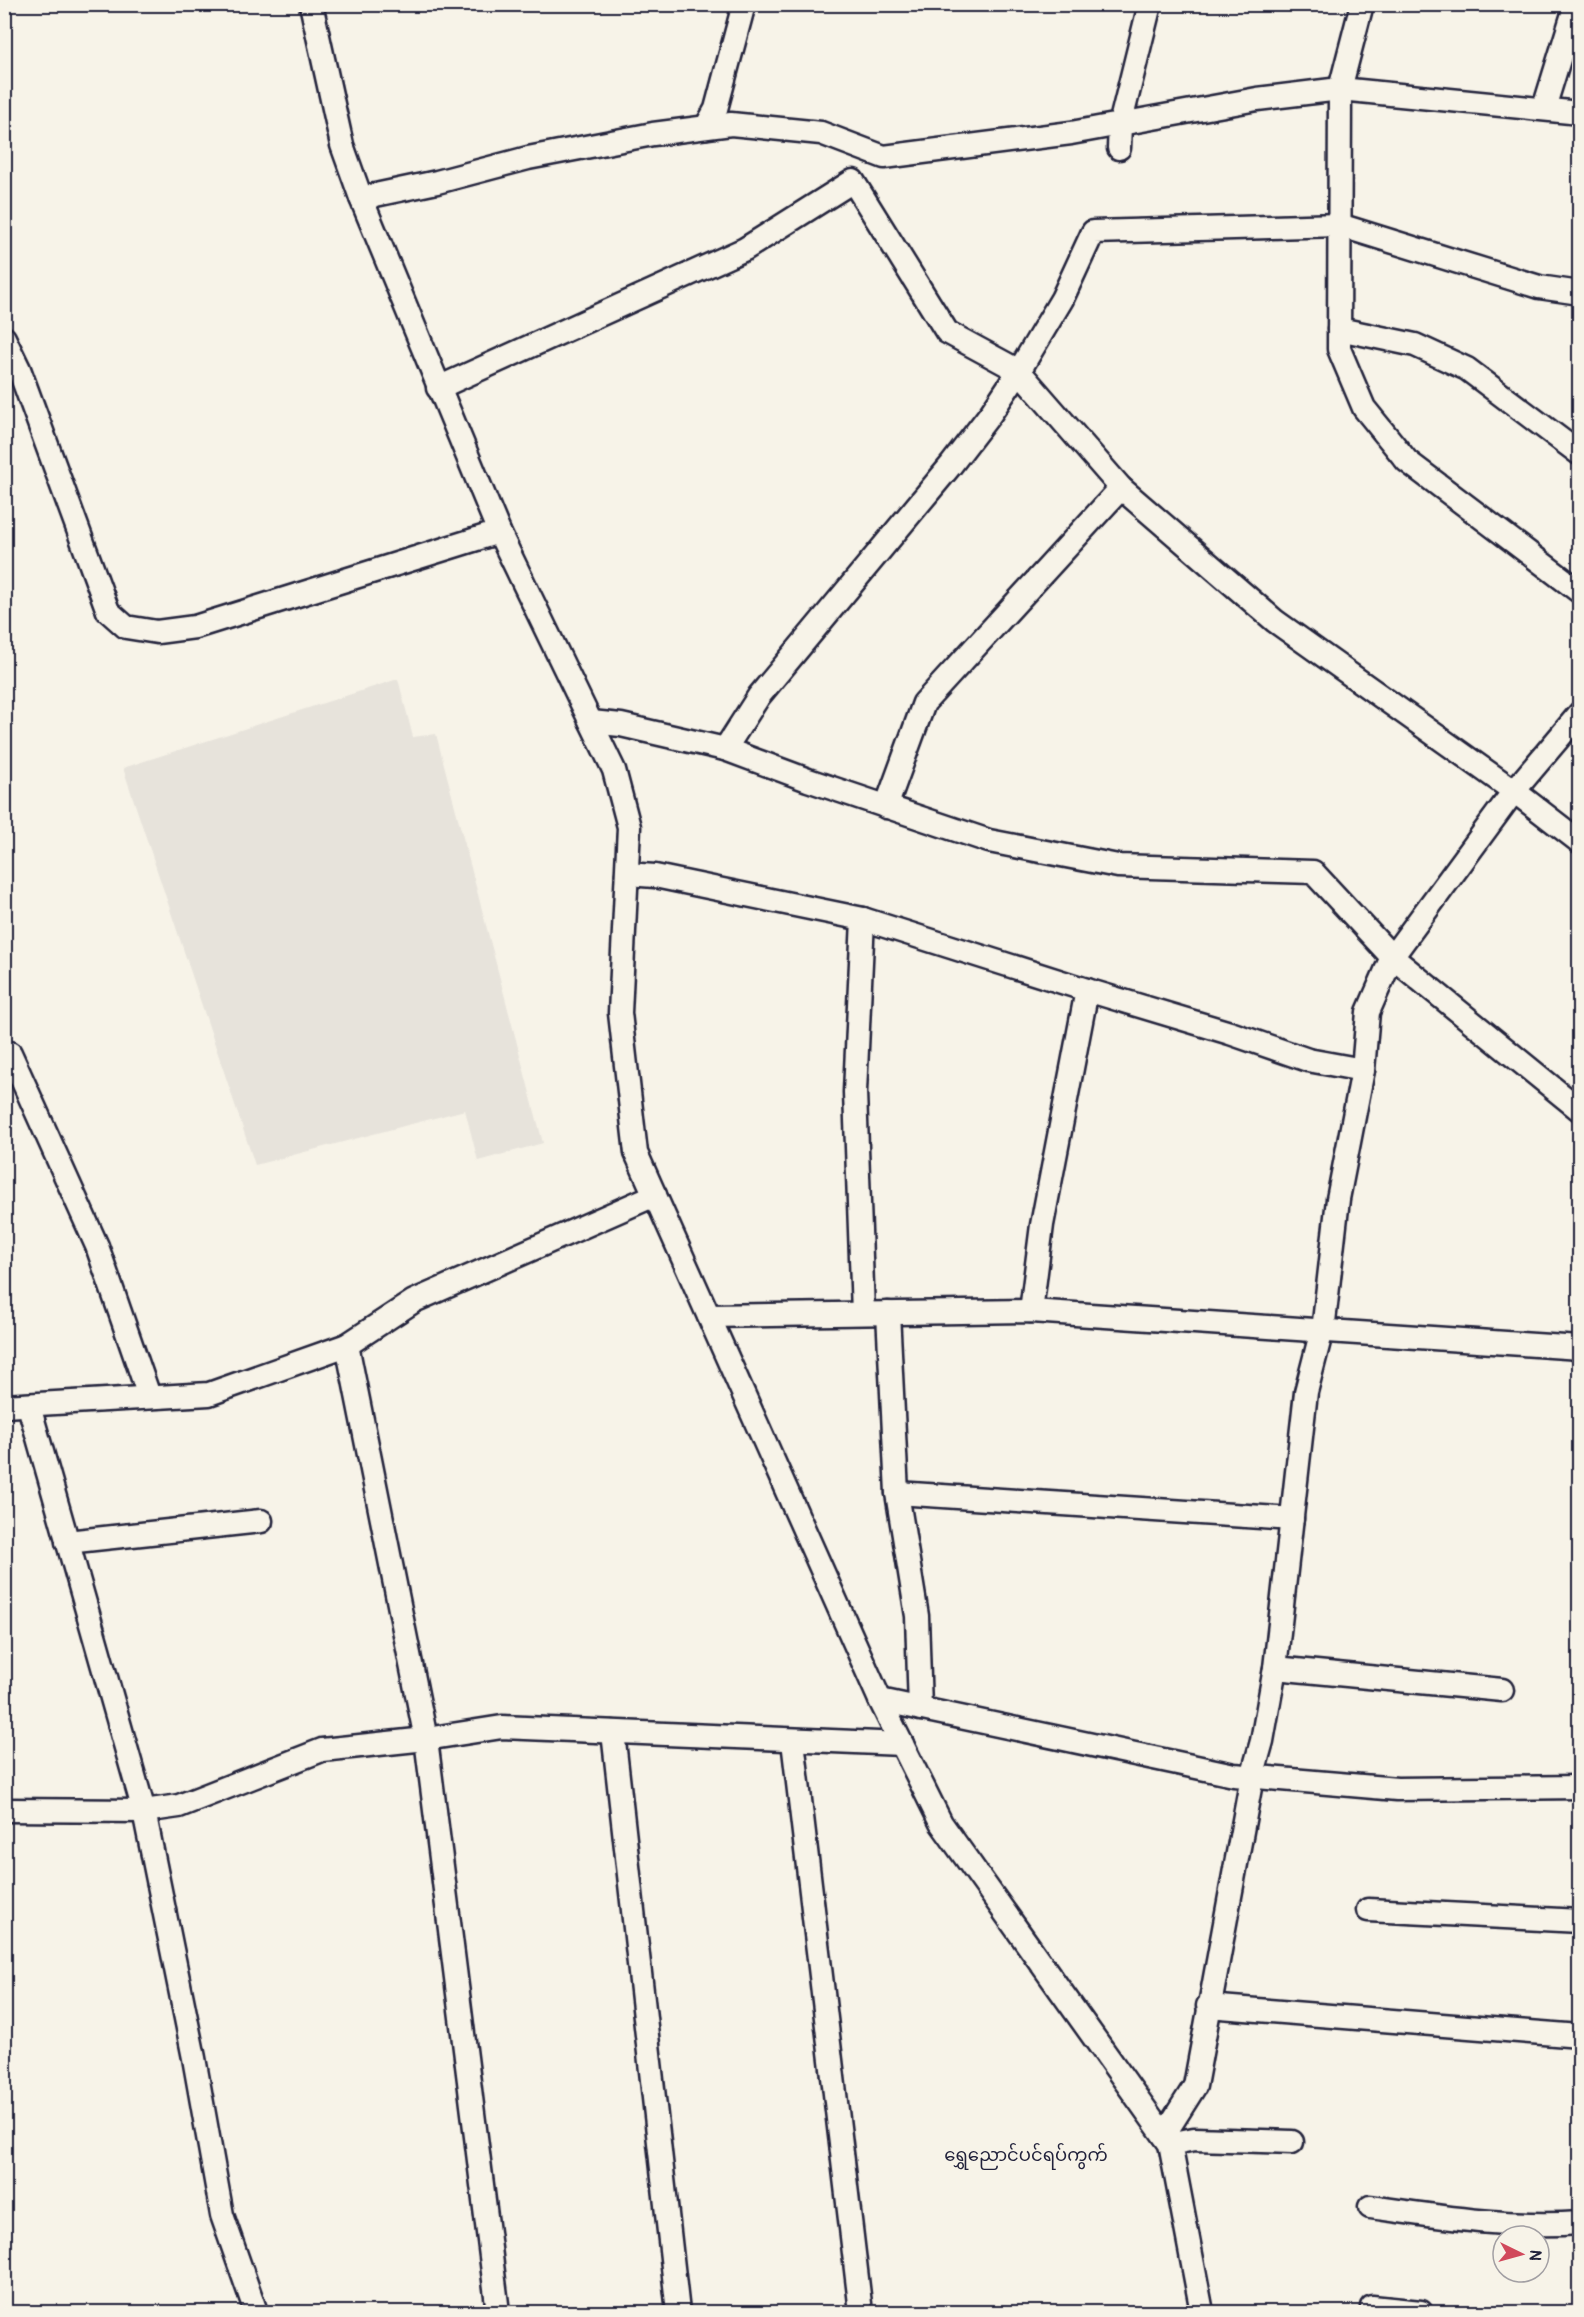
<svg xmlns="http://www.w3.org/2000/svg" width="1584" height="2317" viewBox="0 0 1584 2317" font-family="Pangolin,'Noto Sans Myanmar',sans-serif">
<rect width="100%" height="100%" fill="#f7f3e8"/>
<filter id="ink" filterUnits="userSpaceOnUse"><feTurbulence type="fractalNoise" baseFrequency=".0167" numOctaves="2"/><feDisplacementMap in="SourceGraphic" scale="12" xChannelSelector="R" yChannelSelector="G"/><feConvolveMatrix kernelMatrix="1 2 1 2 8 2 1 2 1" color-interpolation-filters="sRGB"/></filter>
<g filter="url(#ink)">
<polygon fill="#e7e3db" points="398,679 413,737 436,734 543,1143 478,1161 465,1110 255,1165 123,768"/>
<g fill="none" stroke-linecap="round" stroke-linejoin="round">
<g stroke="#22223b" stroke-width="27">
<g id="minor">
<polyline points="311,4 342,145 361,198 499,532 614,770 629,827 620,1013 636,1153 880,1700 941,1823 1170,2144 1202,2312"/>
<polyline points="1362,4 1340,89 1339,349 1364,408 1407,461 1580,592"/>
<polyline points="1544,108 1576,4"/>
<polyline points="706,127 716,109 744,4"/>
<polyline points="1119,148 1120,125 1150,4"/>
<polyline points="361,198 437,182 528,158 653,134 731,124 821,133 884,157 1071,133 1257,99 1340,89 1580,113"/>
<polyline points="1339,329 1415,345 1467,369 1580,454"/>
<polyline points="4,338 19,369 108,611 126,627 157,632 195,627 499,532"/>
<polyline points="438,388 745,249 853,181 947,332 1019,371 1121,488 1275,621 1514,791 1580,842"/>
<polyline points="591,722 621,725 725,749 759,696 951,465 991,413 1019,371 1062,299 1093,232 1339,225 1539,287 1580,293"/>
<polyline points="725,749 808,780 989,841 1118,866 1313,872 1392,957 1580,1110"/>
<polyline points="886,807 924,703 1121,488"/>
<polyline points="627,874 655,876 863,919 1087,990 1230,1033 1308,1060 1363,1070"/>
<polyline points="10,1053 97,1246 149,1396"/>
<polyline points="1031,1311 1042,1225 1087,990"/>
<polyline points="863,1313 855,1092 863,919"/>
<polyline points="888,1313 897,1493 917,1616 920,1709"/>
<polyline points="709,1316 1031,1311 1580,1348"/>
<polyline points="347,1345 426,1739 498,2312"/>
<polyline points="4,1406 209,1394 347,1345 414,1301 655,1195"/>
<polyline points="29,1406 144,1811 194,2058 222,2215 256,2312"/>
<polyline points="897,1493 1292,1519"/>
<polyline points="67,1542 261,1521"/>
<polyline points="1275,1668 1502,1690"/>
<polyline points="880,1700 1234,1775 1397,1789 1580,1787"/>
<polyline points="613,1732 678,2312"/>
<polyline points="793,1741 861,2312"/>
<polyline points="4,1810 144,1811 179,1806 322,1750 426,1739 502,1727 902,1744"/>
<polyline points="1368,1910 1580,1921"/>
<polyline points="1208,2006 1580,2036"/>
<polyline points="1164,2135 1195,2086 1252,1777 1262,1741 1275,1668 1306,1392 1324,1322 1338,1199 1363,1070 1368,1012 1392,957 1514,791 1580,713"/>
<polyline points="1170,2144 1194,2139 1292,2142"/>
<path d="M 1370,2207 C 1440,2217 1509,2228 1580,2223"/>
<polyline points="1372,2307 1421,2312"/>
</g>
</g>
<use href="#minor" stroke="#f7f3e8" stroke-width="22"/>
</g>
</g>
<g text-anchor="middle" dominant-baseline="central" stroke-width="6" stroke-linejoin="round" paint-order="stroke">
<g font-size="18" fill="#22223b" stroke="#f7f3e8">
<text x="1026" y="2155">ရွှေညောင်ပင်ရပ်ကွက်</text>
</g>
</g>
<rect width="1584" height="2317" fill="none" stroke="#f7f3e8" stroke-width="24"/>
<rect x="12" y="12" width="1560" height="2293" fill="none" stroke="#22223b" stroke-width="2" filter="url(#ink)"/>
<g transform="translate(1521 2254) rotate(95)"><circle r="28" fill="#f7f3e8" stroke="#a29fa3" stroke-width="1.5"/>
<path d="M0-4.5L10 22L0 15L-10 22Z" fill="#d1495b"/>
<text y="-9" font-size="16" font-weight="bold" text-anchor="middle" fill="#22223b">N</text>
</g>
</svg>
